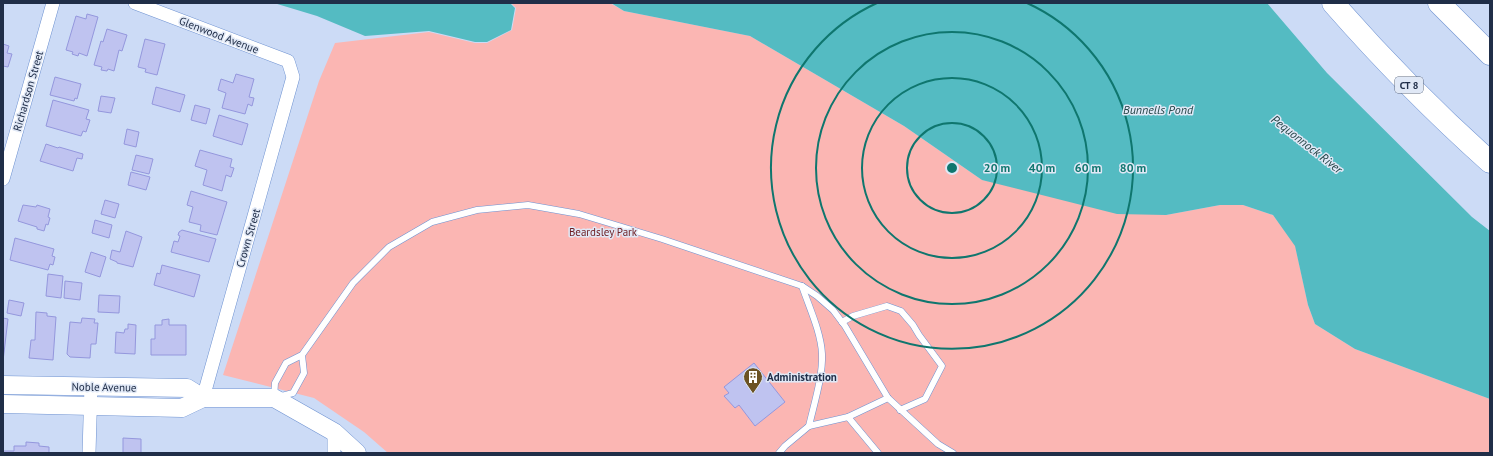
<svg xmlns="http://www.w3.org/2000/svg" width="1493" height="456" viewBox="0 0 1493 456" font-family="'PT Sans',sans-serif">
<rect width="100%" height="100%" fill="#ccdbf6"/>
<polygon fill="#fbb6b3" points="511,3 610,3 624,11 750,36 904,126 982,180 1166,215 1220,205 1243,205 1273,215 1295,245 1308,305 1315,324 1355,349 1490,399 1490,453 388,453 364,432 314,398 223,375 319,81 335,43 429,32 475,43 487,43 512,30 516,8"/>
<g fill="#54bbc2">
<polygon points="274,3 510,3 515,8 511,30 487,42 475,42 429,31 365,36 317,16"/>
<polygon points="611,3 1267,3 1327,73 1472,217 1490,231 1490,399 1355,349 1315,324 1308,305 1295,246 1273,215 1243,205 1220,205 1166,215 1117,214 982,180 904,126 750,36 624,11"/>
</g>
<g fill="#bfc3f0" stroke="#9497dd">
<polygon points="87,14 98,17 87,56 79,53 78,56 72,54 73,52 66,50 76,16 86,19"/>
<polygon points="107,29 127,35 122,51 119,50 114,71 108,69 107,71 101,70 102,67 94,65 101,41 103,42"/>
<polygon points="145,39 165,44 157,75 145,72 146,69 138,67"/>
<polygon points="3,44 9,46 7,53 12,54 8,67 3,66"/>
<polygon points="236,74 254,79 249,97 254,98 252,106 248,104 245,114 222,108 226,93 218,90 221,79 233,83"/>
<polygon points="55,77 81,84 77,99 75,98 74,101 50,95"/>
<polygon points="156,87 185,95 180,112 152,104"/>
<polygon points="101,96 115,98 111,113 98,111"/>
<polygon points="53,100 89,110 86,119 90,120 86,132 83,131 81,136 46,126"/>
<polygon points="195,105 210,109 206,124 191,120"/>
<polygon points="219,115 248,124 242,145 213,136"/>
<polygon points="127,129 139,132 136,147 124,144"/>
<polygon points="46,144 58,148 59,147 83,154 82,159 77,158 73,171 40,161"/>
<polygon points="200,150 232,159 230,167 234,168 231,177 226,175 222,191 203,185 207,170 195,166"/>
<polygon points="136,155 153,159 149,174 132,170"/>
<polygon points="131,172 150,177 146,190 128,185"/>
<polygon points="191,191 227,202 217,235 200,231 201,225 189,222 193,207 187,205"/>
<polygon points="105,200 119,204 115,218 101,214"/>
<polygon points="23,205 36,207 37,205 50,209 48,217 50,218 48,225 46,224 44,231 37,229 37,227 18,221"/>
<polygon points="95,220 112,225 109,238 92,233"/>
<polygon points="182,230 216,239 209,262 171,252 174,241 178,242 180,236 178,235 179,232"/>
<polygon points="126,231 142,237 133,267 117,263 117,262 110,259 112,250 120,252"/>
<polygon points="15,238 54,249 52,256 55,257 53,265 50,264 48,270 10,260"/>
<polygon points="91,252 106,257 100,277 85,272"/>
<polygon points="162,265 200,275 194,297 154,285 157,273 160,274"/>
<polygon points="48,274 63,276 61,298 46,296"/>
<polygon points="65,281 82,283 80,300 64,298"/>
<polygon points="99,295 120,296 119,313 98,312"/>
<polygon points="9,300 24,303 21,316 7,313"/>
<polygon points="36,312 47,313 47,316 56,317 53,360 29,358 31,340 35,340"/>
<polygon points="3,318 8,319 3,361"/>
<polygon points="82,318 95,319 94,323 98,323 96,344 91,344 90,358 70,357 67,354 70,322 81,323"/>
<polygon points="169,319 169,325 186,325 186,355 151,355 151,339 155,339 155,325 162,325 162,320"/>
<polygon points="128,324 136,325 135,354 115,353 116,332 124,333 125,329 128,329"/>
<polygon points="754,363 785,402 755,426 739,405 735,408 724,396 729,393 724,387"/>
<polygon points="123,438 141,439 141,453 123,453"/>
<polygon points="26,442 39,443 39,446 49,447 49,453 3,453 3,451 14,451 14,446 26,446"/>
</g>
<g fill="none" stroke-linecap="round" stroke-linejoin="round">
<g stroke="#6e92d1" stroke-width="7">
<g id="lane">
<path d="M 802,286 C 809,307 821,332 822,354 C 823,376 814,404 809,426"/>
<polyline points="842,322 853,316 887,306 901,311 913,325 919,335 942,366 925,399 900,410"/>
<polyline points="302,355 304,373 293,393 274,398 275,383 286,363 302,355 353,283 389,247 432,222 477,210 528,205 579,214 662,239 802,286 817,296 833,310 845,326 888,398 938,444 953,453"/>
<polyline points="848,417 878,453"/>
<polyline points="779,453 785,446 809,426 848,417 888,398"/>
</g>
</g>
<g stroke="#6e92d1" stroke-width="14">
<g id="street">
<polyline points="135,3 288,61 293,77 203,398"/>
<polyline points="3,179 53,3"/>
<polyline points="89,453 91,386"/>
<polyline points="334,453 334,432"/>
</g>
</g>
<g stroke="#6e92d1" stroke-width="19">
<g id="secondary">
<polyline points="3,385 187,388 203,398"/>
<polyline points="3,404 182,408 203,398 274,398 334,432 357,453"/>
</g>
</g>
<g stroke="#6e92d1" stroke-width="23">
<g id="highway">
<path d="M 1333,3 C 1382,59 1434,112 1490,162"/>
<polyline points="1439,3 1490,54"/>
</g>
</g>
<use href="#lane" stroke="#fff" stroke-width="6"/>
<use href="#street" stroke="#fff" stroke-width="13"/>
<use href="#secondary" stroke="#fff" stroke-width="18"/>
<use href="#highway" stroke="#fff" stroke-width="22"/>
</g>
<g fill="none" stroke="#0f766e" stroke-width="2">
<circle cx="952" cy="168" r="45"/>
<circle cx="952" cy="168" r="90"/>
<circle cx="952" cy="168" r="136"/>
<path d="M1027 3A181 181 0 1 1 877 3"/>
</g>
<defs>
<g id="building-pin" transform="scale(1)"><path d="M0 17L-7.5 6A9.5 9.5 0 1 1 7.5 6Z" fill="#6b5223" stroke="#e0e8f6"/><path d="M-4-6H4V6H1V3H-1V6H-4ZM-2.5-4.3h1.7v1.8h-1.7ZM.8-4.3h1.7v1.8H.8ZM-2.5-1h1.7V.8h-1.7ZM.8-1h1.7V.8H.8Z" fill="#fff"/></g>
</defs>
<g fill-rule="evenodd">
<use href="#building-pin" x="753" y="377"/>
</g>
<g text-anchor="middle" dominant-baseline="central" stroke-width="3" stroke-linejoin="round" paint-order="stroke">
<rect fill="#e0e8f6" stroke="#5a667c" stroke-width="1" x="1395" y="77" width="28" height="16" rx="3"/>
<g font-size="10" font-weight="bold" fill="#202e48">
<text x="1409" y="85">CT 8</text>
</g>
<g font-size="11" fill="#202e48" stroke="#e0e8f6">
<text transform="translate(219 35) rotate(21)">Glenwood Avenue</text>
<text transform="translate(28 91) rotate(-74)">Richardson Street</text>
<text transform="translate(248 238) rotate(-74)">Crown Street</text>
<text transform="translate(104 387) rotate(1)">Noble Avenue</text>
</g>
<g font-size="11" fill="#6d1c21" stroke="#e0e8f6">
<text x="603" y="232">Beardsley Park</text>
</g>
<g font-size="11" font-weight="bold" fill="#202e48" stroke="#e0e8f6" text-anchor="start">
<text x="767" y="377">Administration</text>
</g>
<g font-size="12" font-style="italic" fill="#264648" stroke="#e0e8f6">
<text x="1158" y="109">Bunnells Pond</text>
<text transform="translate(1307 144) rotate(38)">Pequonnock River</text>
</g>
</g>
<circle cx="952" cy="168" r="6" fill="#0f766e" stroke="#e0e8f6" stroke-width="2"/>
<g font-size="12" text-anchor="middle" font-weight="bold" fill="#0f766e" stroke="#e0e8f6" stroke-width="3" stroke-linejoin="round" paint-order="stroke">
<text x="997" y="172">20 m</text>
<text x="1042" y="172">40 m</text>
<text x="1088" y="172">60 m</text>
<text x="1133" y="172">80 m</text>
</g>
<rect width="1493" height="456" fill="none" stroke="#202e48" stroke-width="8"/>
</svg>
